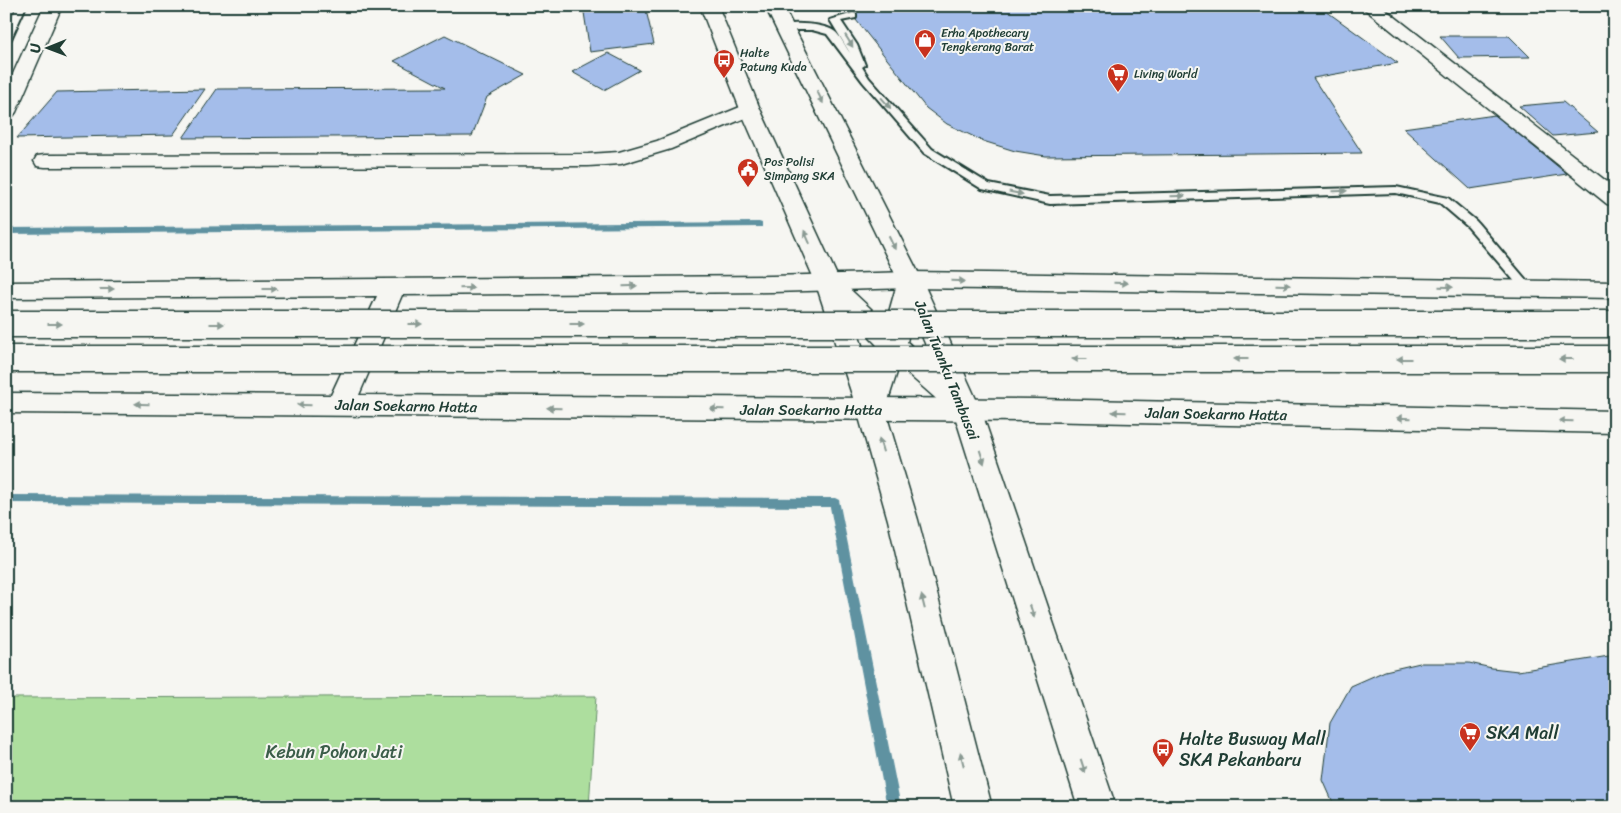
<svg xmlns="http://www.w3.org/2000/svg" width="1621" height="813" viewBox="0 0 1621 813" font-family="Sriracha,sans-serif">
<rect width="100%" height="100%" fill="#f6f6f2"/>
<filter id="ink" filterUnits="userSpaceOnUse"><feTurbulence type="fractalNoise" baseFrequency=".02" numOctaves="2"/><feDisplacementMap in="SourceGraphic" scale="10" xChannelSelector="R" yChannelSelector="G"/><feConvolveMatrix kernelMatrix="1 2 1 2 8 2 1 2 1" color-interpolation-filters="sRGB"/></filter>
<g filter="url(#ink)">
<polygon fill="#adde9e" stroke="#668e69" points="596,696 589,807 6,807 6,698"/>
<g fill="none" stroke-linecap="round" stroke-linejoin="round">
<g fill="#5e92a1" fill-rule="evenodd">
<polygon points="759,222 762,223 762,227 6,234 6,228"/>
<polygon points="6,495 835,498 839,500 901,807 887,807 830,507 6,503"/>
</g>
</g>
<g fill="#a4bdea" stroke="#1f3d34">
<polygon points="583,6 645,6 654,44 590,52"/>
<polygon points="865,6 1319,6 1398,63 1313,78 1362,153 1046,156 1015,151 983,141 947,124 926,108 848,10"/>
<polygon points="445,35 526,75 487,97 472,136 183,138 217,89 445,88 394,61"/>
<polygon points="1440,36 1509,36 1530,57 1459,58"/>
<polygon points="608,53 640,70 604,90 572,72"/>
<polygon points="205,89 173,135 17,138 57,92"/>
<polygon points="1563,102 1598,132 1553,136 1519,106"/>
<polygon points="1495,115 1567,174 1470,189 1403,128"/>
<polygon points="1615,655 1615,807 1335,807 1323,780 1330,723 1351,686 1385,671 1420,663 1469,663 1492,668 1518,671"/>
</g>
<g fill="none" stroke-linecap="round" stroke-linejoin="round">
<g stroke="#1f3d34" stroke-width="4">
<g id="service">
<polygon points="17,6 26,6 11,39 6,42 6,29"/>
<path d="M 853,13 L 856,14 L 856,18 L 841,21 L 857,45 L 865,65 L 862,67 L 869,78 L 932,149 L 989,184 L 1050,196 L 1396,187 L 1448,198 L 1476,221 L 1533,288 L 1527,292 L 1523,291 L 1468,227 L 1440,203 L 1396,193 L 1050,204 L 982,189 L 924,153 L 863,82 L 827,34 L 812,30 L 785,30 L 780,27 C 788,21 825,24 834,31 C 840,35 845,46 850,53 L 830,20 Z"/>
</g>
</g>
<g stroke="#1f3d34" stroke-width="3">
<g id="minor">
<polygon points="44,6 62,6 16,112 13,116 6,118 6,89"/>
<polygon points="1361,6 1381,6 1615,188 1615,206 1607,204"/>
<polygon points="750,103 757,105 760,109 757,113 671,149 621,164 588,166 45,167 37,166 34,161 37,156 45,155 588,154 619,152 657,141"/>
</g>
</g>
<g stroke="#1f3d34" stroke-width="3">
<polygon id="tertiary" points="910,272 1615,282 1615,298 910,288 772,292 402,295 359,395 1035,399 1615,411 1615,433 1035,421 6,413 6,393 331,395 377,296 6,298 6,282 772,276"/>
</g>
<g stroke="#1f3d34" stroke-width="3">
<path id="primary" d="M 700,6 L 718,6 L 760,109 L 838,278 L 886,323 L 898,280 L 765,6 L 783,6 L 922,280 L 981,410 L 1116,807 L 1078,807 L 954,413 L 950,411 L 899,366 L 885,410 L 918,520 L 992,807 L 954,807 L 888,520 L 857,410 L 815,281 L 740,109 ZM 913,316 L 935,366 L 907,342 ZM 854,322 L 879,347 L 871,371 Z"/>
</g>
<use href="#service" fill="#f6f6f2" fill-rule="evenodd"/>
<use href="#minor" fill="#f6f6f2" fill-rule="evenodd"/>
<use href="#tertiary" fill="#f6f6f2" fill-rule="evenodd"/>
<use href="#primary" fill="#f6f6f2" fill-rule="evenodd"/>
<g stroke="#1f3d34" stroke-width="29" stroke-linecap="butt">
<g id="primary-bridge">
<polyline points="6,324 1615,324"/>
<polyline points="6,359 1615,359"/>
</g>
</g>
<use href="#primary-bridge" stroke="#f6f6f2" stroke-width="26"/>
</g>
<defs><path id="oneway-solid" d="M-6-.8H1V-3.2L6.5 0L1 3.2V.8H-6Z" transform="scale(1.25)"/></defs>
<g fill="#8a9a93">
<use href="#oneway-solid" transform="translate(849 41) rotate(58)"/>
<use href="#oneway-solid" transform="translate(820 97) rotate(64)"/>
<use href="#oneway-solid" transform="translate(886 103) rotate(49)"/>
<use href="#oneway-solid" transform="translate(1340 191) rotate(-2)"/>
<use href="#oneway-solid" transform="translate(1016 193) rotate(11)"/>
<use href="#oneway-solid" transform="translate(1178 196) rotate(-2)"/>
<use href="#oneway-solid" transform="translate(807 237) rotate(-114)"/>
<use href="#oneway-solid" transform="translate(892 243) rotate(64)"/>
<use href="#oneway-solid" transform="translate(958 281) rotate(1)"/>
<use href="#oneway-solid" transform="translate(1121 283) rotate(1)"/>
<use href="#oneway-solid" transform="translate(1283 285) rotate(1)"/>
<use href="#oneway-solid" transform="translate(630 286) rotate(-1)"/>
<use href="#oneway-solid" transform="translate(1446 287) rotate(1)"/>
<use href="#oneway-solid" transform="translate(467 288) rotate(-1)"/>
<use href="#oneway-solid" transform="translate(107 289)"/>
<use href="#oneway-solid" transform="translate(270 289)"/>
<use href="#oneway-solid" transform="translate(55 324)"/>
<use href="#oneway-solid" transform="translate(217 324)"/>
<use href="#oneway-solid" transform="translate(415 324)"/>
<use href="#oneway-solid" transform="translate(577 324)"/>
<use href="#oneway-solid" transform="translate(1079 359) rotate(-180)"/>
<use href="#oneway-solid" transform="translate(1241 359) rotate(-180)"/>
<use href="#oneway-solid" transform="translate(1404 359) rotate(-180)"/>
<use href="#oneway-solid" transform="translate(1566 359) rotate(-180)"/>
<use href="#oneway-solid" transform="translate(142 404) rotate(-179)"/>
<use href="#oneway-solid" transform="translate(304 405) rotate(-179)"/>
<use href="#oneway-solid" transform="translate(554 408) rotate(-179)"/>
<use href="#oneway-solid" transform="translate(717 409) rotate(-179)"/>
<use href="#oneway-solid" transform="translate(1119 412) rotate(-179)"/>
<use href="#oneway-solid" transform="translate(1404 418) rotate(-179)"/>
<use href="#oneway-solid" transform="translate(1566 421) rotate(-179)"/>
<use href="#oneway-solid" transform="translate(881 445) rotate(-106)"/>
<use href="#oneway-solid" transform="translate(982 457) rotate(72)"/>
<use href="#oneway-solid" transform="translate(923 602) rotate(-104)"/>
<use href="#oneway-solid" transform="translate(1032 611) rotate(72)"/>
<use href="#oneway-solid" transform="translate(962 759) rotate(-104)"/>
<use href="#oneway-solid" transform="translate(1083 766) rotate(72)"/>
</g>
</g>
<defs>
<g id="shop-pin" transform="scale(1.125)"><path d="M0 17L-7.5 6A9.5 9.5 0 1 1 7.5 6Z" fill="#c8321e" stroke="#f6f6f2"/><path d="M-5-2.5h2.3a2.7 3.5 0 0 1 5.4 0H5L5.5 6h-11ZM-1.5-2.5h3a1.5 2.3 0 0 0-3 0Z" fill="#fff"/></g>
<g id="bus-pin" transform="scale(1.125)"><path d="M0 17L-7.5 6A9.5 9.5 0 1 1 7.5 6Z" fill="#c8321e" stroke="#f6f6f2"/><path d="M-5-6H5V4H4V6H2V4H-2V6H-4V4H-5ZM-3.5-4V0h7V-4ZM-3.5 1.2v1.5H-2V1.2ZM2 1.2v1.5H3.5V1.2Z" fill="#fff"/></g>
<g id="supermarket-pin" transform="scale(1.125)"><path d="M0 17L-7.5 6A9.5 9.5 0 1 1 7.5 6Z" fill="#c8321e" stroke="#f6f6f2"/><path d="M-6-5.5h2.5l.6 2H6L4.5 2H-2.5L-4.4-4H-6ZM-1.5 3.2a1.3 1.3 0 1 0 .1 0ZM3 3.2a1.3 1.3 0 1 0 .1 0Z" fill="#fff"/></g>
<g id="civic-pin" transform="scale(1.125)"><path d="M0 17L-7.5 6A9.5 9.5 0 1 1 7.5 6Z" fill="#c8321e" stroke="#f6f6f2"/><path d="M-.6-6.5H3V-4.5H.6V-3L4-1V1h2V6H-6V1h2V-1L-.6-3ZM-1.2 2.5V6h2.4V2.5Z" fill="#fff"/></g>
</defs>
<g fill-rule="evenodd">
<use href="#shop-pin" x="925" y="40"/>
<use href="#bus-pin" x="724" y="60"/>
<use href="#supermarket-pin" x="1118" y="74"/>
<use href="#civic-pin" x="748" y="169"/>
<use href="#supermarket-pin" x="1470" y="733"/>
<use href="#bus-pin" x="1163" y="749"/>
</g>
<g text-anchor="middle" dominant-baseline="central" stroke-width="4" stroke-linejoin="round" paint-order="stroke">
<g font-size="12" fill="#1f3d34" stroke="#f6f6f2" text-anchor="start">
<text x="941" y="33">Erha Apothecary<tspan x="941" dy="14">Tengkerang Barat</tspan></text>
<text x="740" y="53">Halte<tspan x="740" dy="14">Patung Kuda</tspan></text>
<text x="1134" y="74">Living World</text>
<text x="764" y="162">Pos Polisi<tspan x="764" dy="14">Simpang SKA</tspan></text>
</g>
<g font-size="15" fill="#1f3d34" stroke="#f6f6f2">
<text transform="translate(947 370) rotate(68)">Jalan Tuanku Tambusai</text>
<text transform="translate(406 406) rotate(1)">Jalan Soekarno Hatta</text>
<text x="811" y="410">Jalan Soekarno Hatta</text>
<text transform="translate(1216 414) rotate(1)">Jalan Soekarno Hatta</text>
</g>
<g font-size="18" fill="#1f3d34" stroke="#f6f6f2" text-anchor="start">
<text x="1486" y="733">SKA Mall</text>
<text x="1179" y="739">Halte Busway Mall<tspan x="1179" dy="21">SKA Pekanbaru</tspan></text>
</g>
<g font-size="18" fill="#3b5d49" stroke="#f6f6f2">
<text x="334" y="752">Kebun Pohon Jati</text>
</g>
</g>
<rect width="1621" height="813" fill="none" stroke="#f6f6f2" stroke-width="25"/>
<rect x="12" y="12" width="1596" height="788" fill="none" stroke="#1f3d34" stroke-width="2" filter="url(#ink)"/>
<g transform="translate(48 48) rotate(269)" stroke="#f6f6f2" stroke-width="4" paint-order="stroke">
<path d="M0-4L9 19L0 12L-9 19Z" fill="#1f3d34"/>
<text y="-8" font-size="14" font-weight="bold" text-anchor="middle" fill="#1f3d34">U</text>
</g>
</svg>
